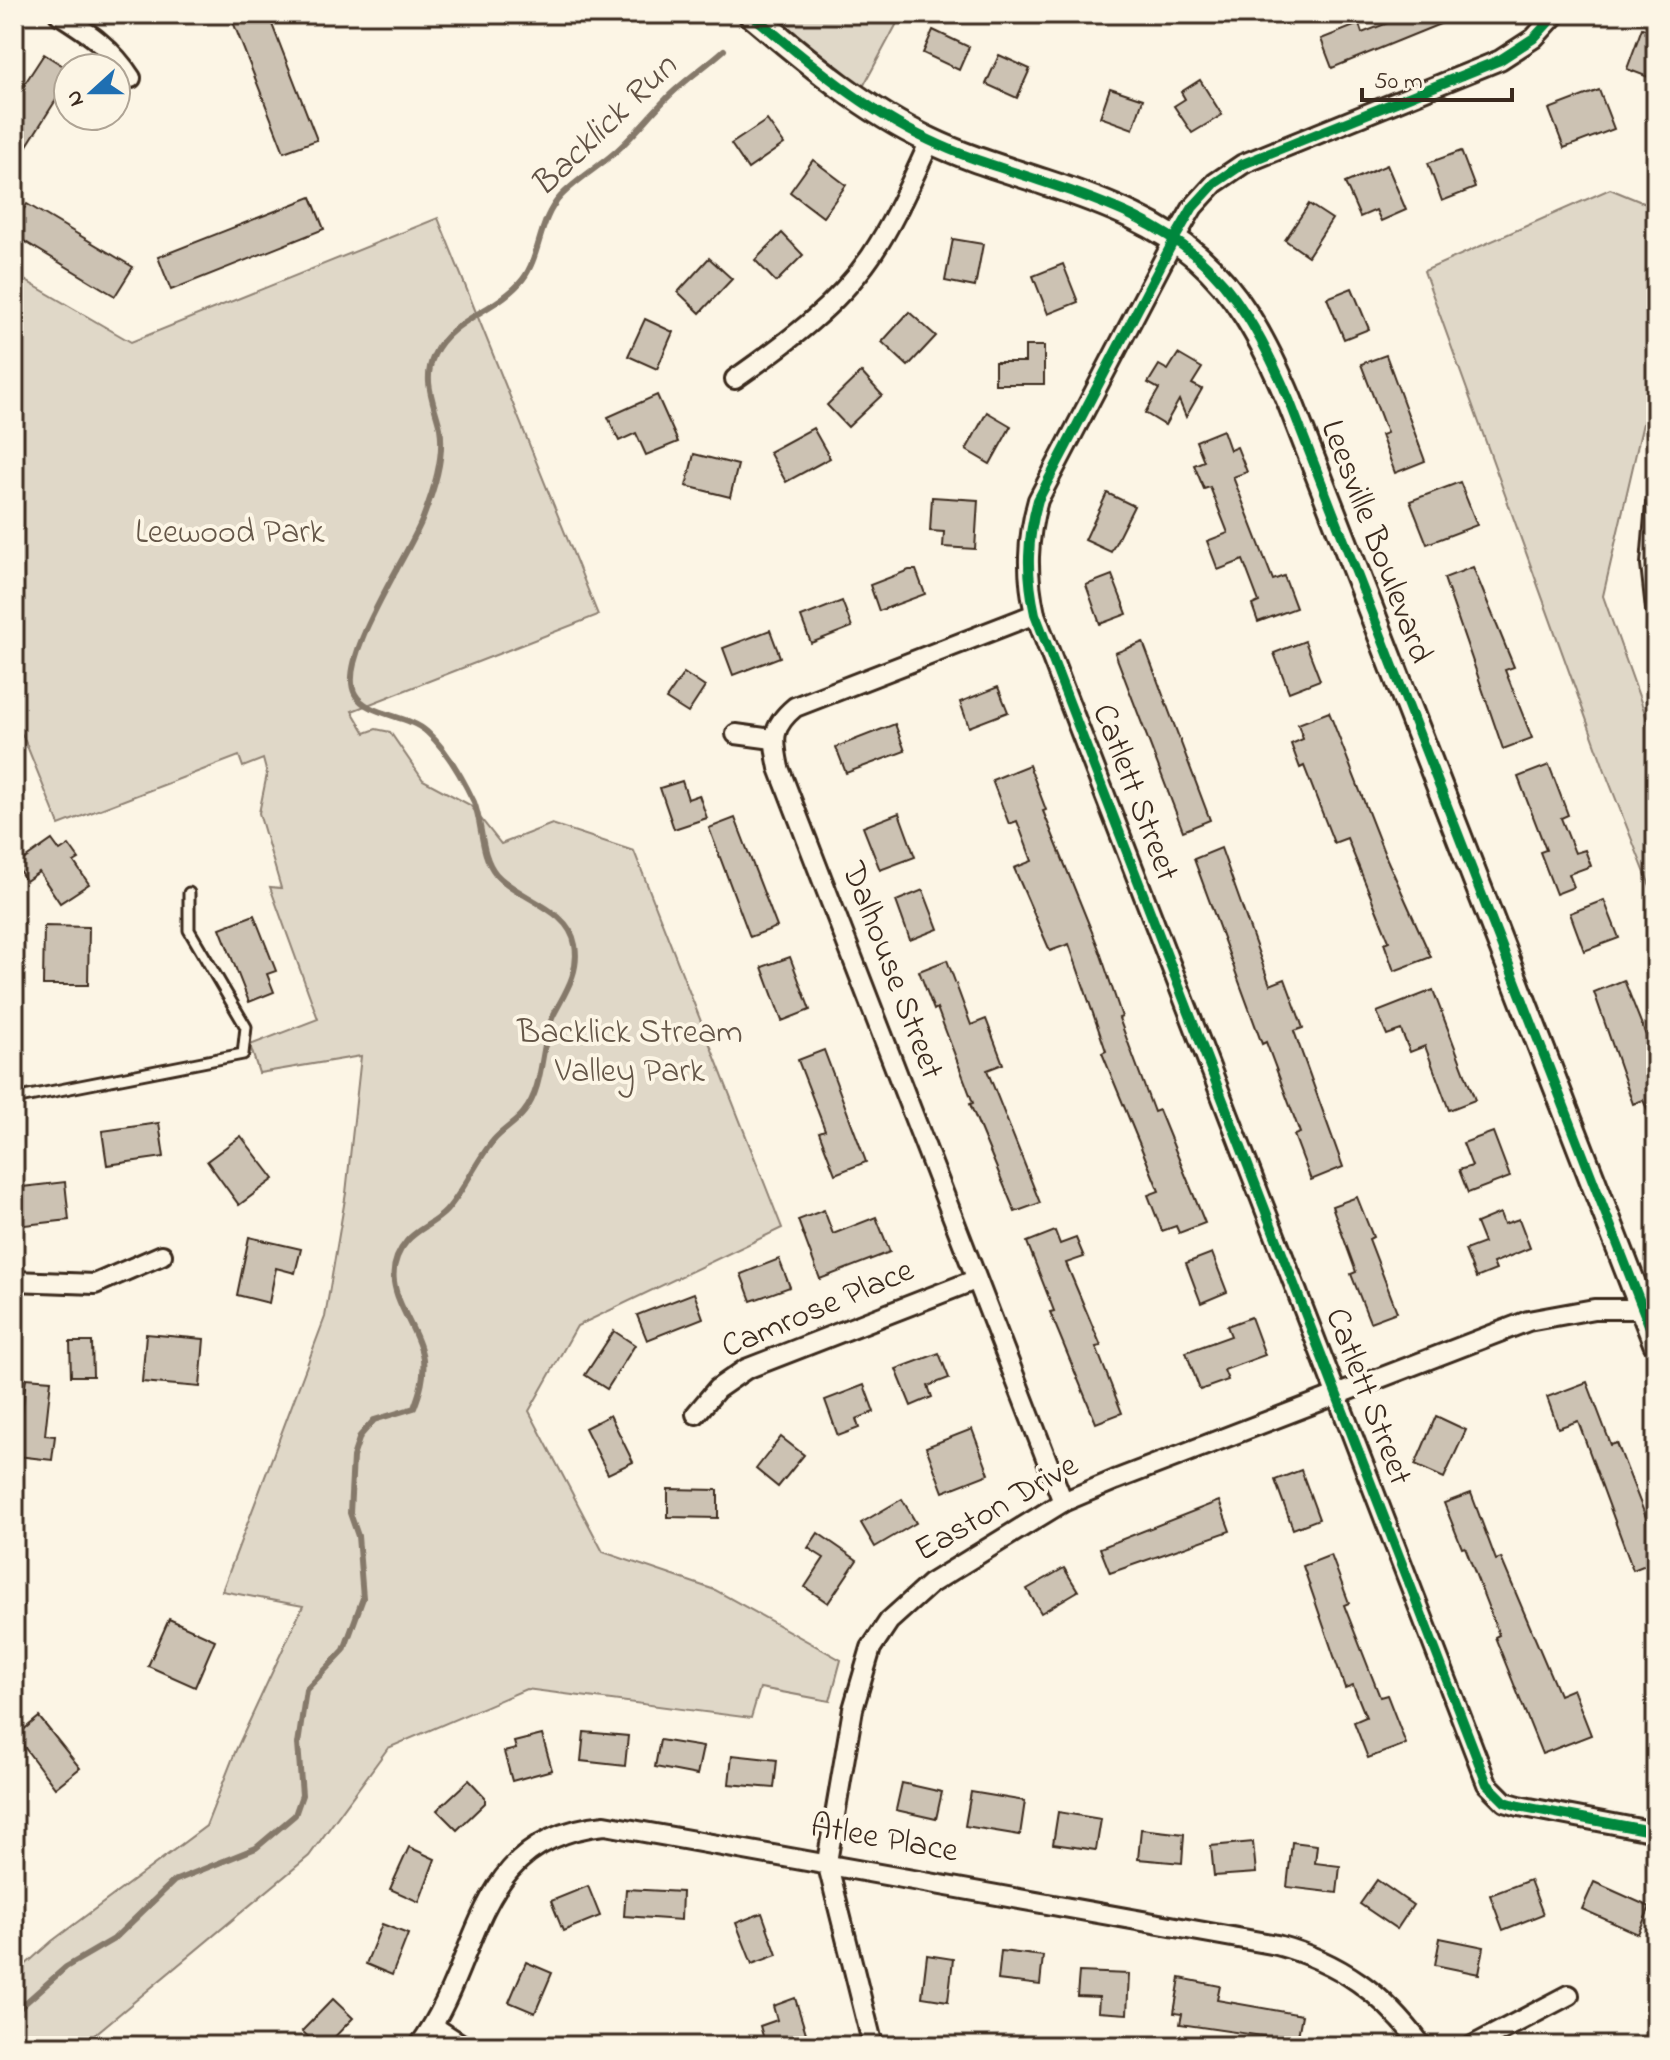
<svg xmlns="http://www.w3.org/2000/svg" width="1670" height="2060" viewBox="0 0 1670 2060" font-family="'Indie Flower',sans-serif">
<rect width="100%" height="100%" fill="#fcf5e5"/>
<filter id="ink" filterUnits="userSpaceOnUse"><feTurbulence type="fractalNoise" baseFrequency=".0125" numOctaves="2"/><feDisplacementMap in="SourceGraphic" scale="16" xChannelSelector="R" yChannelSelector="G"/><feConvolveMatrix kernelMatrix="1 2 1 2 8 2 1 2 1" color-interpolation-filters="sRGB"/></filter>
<g filter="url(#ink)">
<g fill="#e0d8c8" stroke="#8e8173" stroke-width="2">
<polygon points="753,14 902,14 857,98"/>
<polygon points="1610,189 1656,208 1656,389 1646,410 1603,596 1656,744 1656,901 1608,779 1424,271"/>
<polygon points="438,218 598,615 352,711 365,733 376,729 390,732 423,780 470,805 501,844 552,824 634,851 782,1228 577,1326 529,1411 603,1552 715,1590 841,1660 830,1701 760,1688 751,1718 526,1689 388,1748 309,1856 81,2046 14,2046 14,1975 52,1941 206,1826 236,1750 303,1606 222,1591 325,1317 346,1193 361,1056 259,1073 250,1045 318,1019 270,887 281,888 259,813 267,774 263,759 243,767 239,756 59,825 23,736 14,723 14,274 131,342"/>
</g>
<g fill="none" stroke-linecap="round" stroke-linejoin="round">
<path stroke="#85796b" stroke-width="6" d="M 14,2013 L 66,1967 L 114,1939 L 174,1881 L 256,1848 L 295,1815 L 302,1795 L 298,1744 L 306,1690 L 344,1650 L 363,1598 L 358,1536 L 350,1513 L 353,1457 L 360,1436 L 374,1420 L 414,1408 C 420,1392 425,1377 423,1359 C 418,1321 371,1283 407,1241 C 417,1229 435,1223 446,1211 C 465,1190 475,1162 493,1141 C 502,1130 516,1123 524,1112 C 545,1086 540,1045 553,1016 C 564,994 580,973 575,945 C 569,908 518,899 496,874 C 480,855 483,825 474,802 C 463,779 446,749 427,732 C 408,714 367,716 355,694 C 336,660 408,557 423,518 C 433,492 445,457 440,428 C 434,402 422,381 434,355 C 450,319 499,310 523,279 C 541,255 538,220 561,196 C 576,180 597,168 613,154 C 632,138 648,117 666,99 C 683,81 705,67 724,50"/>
</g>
<g fill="#ccc2b3" stroke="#3b2a1e" stroke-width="2">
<polygon points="230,14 268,14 317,140 284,152"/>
<polygon points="1390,14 1462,15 1332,68 1321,39 1359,24 1362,33 1393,21"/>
<polygon points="1642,28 1656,33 1656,80 1627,69"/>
<polygon points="933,30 969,47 959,70 923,53"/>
<polygon points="44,54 68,69 68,81 14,166 14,100"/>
<polygon points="999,55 1030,69 1017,98 986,84"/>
<polygon points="1200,80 1222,115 1192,133 1174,106 1185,99 1181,92"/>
<polygon points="1110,88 1143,99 1133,129 1100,117"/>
<polygon points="1599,90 1614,129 1564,148 1549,109"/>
<polygon points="767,120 784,144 748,169 731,144"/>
<polygon points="1461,151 1475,188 1442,201 1428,163"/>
<polygon points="813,160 846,185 823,217 790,192"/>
<polygon points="1387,165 1406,210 1381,221 1376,210 1360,217 1345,183"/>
<polygon points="311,197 324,229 171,290 158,257"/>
<polygon points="27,204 133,267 115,296 14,235 14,225"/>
<polygon points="1309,204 1332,219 1308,256 1285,240"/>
<polygon points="782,233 803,255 776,282 755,260"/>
<polygon points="953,239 983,244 975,287 945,281"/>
<polygon points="709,258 732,279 700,313 678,292"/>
<polygon points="1063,264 1078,302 1048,314 1033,276"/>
<polygon points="1352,288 1369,329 1344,339 1327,298"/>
<polygon points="909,312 936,336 908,366 882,342"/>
<polygon points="645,319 673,332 657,369 628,356"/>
<polygon points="1025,346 1044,346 1044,384 995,384 995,362 1025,362"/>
<polygon points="1178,354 1202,368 1192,384 1202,389 1186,417 1179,400 1165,425 1145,413 1159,389 1148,383 1159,365 1168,370"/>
<polygon points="1386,355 1425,461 1395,473 1381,435 1387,433 1361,364"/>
<polygon points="861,372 882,395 848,427 827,405"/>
<polygon points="657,395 678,442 646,455 636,433 619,441 608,417"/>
<polygon points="987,412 1011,426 990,464 966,450"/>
<polygon points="813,428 830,458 786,482 769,452"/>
<polygon points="1223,430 1230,450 1237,447 1247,472 1233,477 1273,580 1284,576 1296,608 1258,622 1252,605 1259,602 1243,560 1218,570 1207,541 1228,533 1210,487 1204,489 1194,465 1204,461 1196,441"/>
<polygon points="694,454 738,465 730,497 686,486"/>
<polygon points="1460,482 1477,525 1427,544 1410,501"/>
<polygon points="1107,493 1134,506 1111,552 1085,540"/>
<polygon points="932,497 978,500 975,549 943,547 944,532 930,531"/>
<polygon points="1473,567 1514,667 1505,670 1532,738 1503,749 1444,578"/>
<polygon points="909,570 916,570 925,594 879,611 870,585"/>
<polygon points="1112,575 1127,614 1100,624 1086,585"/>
<polygon points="842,601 852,627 811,643 801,617"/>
<polygon points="770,630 780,657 733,675 723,648"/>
<polygon points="1305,641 1320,680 1289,692 1274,653"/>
<polygon points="1143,642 1210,820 1183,831 1115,653"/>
<polygon points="684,673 705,687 688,713 666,699"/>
<polygon points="998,687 1008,712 969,727 960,702"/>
<polygon points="1329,712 1385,855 1431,957 1394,971 1384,943 1389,941 1347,838 1334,843 1304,766 1300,768 1291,744 1303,739 1298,724"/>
<polygon points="895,724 905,751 846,773 836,747"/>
<polygon points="1029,765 1046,810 1043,811 1099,949 1122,1017 1119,1018 1154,1112 1159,1110 1205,1223 1179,1233 1176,1226 1162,1231 1148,1195 1159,1191 1102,1053 1106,1051 1069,944 1050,951 1014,868 1032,861 1017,821 1009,824 992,780"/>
<polygon points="1549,765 1568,815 1561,818 1575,853 1585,850 1591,866 1569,874 1574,887 1556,894 1540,852 1546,850 1518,777"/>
<polygon points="682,781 688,799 699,795 707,818 674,829 660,788"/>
<polygon points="899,813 915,857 880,870 863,827"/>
<polygon points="735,818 777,927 750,937 709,828"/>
<polygon points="52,840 60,851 69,845 79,859 74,862 89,884 60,903 39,872 26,881 16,865"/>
<polygon points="1221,848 1270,985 1285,979 1303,1028 1294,1031 1343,1167 1311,1180 1294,1135 1300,1133 1266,1042 1262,1044 1194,859"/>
<polygon points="923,890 938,929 910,940 896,901"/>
<polygon points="1604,900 1619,938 1584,951 1570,913"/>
<polygon points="254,915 276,971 267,974 274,992 249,1002 220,928"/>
<polygon points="44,926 89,927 88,985 43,985"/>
<polygon points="790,957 810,1010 782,1021 762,967"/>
<polygon points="947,960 971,1025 986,1019 1003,1064 987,1070 1040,1203 1015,1212 970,1104 973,1103 937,1008 934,1010 919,971"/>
<polygon points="1624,980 1647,1038 1653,1036 1656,1045 1656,1128 1643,1100 1633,1104 1594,992"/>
<polygon points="1433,990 1475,1100 1449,1110 1425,1046 1410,1052 1401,1030 1387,1035 1377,1012"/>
<polygon points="824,1050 866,1162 835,1174 819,1132 825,1130 798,1060"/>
<polygon points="159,1123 164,1157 107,1165 102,1131"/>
<polygon points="1493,1132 1510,1177 1468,1193 1459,1170 1472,1166 1463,1143"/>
<polygon points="241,1136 274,1179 239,1205 207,1161"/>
<polygon points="65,1182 69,1220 16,1226 14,1188"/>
<polygon points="1357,1197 1373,1237 1369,1239 1397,1312 1370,1322 1351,1274 1356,1272 1332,1206"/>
<polygon points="824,1210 833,1234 876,1217 890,1252 820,1279 798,1220"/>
<polygon points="1500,1213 1504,1224 1519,1219 1530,1248 1493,1263 1496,1270 1476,1278 1465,1250 1484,1243 1476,1223"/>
<polygon points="1055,1231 1060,1244 1076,1238 1084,1257 1066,1263 1101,1346 1096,1347 1122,1413 1096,1423 1050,1312 1054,1311 1027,1242"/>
<polygon points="249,1237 301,1249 295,1273 276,1268 269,1303 237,1295"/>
<polygon points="1212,1253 1227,1292 1201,1303 1186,1263"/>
<polygon points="779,1259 790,1287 751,1301 741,1274"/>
<polygon points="694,1293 703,1318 647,1340 637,1315"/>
<polygon points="1251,1317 1265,1355 1224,1370 1228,1380 1200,1390 1186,1352 1231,1336 1227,1326"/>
<polygon points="614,1331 635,1345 607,1389 585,1375"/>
<polygon points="146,1334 204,1339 200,1387 142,1382"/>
<polygon points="70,1342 92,1342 93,1376 71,1376"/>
<polygon points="939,1353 949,1378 928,1386 932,1397 911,1406 896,1369"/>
<polygon points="26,1378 51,1380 45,1435 55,1436 52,1460 17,1456"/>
<polygon points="1587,1382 1611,1445 1617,1443 1656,1543 1656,1561 1633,1570 1578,1421 1558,1428 1547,1397"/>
<polygon points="864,1385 874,1412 856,1419 859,1428 838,1436 825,1400"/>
<polygon points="610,1415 633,1462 608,1474 585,1428"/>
<polygon points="1436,1416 1466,1430 1444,1478 1415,1465"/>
<polygon points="972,1429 989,1474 943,1492 926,1447"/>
<polygon points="781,1437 804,1455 778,1487 756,1469"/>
<polygon points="1301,1470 1319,1519 1293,1529 1275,1480"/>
<polygon points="668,1489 718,1490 718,1518 668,1517"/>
<polygon points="1471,1493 1496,1560 1501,1558 1559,1695 1573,1689 1591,1735 1542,1754 1495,1637 1499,1635 1465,1547 1462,1548 1444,1503"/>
<polygon points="902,1499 916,1523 875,1547 861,1523"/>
<polygon points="1219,1501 1230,1531 1110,1573 1100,1548"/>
<polygon points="818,1533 857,1560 828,1603 805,1587 824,1558 808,1548"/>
<polygon points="1331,1555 1349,1603 1344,1605 1380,1697 1387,1695 1406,1744 1368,1758 1354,1722 1366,1717 1353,1685 1345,1688 1303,1566"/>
<polygon points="1064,1568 1078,1591 1041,1613 1027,1589"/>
<polygon points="169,1619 215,1640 195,1687 148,1666"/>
<polygon points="39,1717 80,1768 55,1788 16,1736"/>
<polygon points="584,1732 628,1736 625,1766 581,1761"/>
<polygon points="542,1735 552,1770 512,1781 504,1752 516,1749 514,1742"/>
<polygon points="660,1740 703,1747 697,1775 655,1767"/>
<polygon points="732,1755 777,1760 774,1788 729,1784"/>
<polygon points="469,1780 485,1797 485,1803 457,1830 437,1810"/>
<polygon points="902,1783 942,1792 936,1819 896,1810"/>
<polygon points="971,1792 1025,1801 1020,1835 965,1826"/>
<polygon points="1058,1812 1101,1819 1096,1850 1053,1844"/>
<polygon points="1141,1829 1184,1834 1182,1863 1138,1859"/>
<polygon points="1253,1842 1256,1873 1214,1876 1211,1846"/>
<polygon points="1292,1842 1317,1845 1315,1863 1340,1866 1337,1893 1287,1887"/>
<polygon points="409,1847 435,1859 419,1902 390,1889"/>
<polygon points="1377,1880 1413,1905 1397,1929 1360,1904"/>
<polygon points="1530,1880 1543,1914 1503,1930 1490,1895"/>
<polygon points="1594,1882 1650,1907 1638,1934 1582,1909"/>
<polygon points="588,1886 600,1916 563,1931 551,1901"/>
<polygon points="626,1889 682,1892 681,1920 624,1916"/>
<polygon points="762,1913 777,1955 752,1964 736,1923"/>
<polygon points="382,1924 408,1934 392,1975 366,1964"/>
<polygon points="1440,1938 1484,1947 1479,1974 1435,1965"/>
<polygon points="1001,1951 1043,1956 1040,1985 998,1980"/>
<polygon points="927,1955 953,1959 948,2001 922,1997"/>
<polygon points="526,1962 552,1973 535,2013 509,2002"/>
<polygon points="1079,1972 1129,1974 1127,2014 1098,2012 1099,1997 1077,1996"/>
<polygon points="1180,1978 1220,1986 1217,2000 1302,2015 1297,2041 1180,2024 1182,2014 1174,2013"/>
<polygon points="795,1998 810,2046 766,2046 760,2026 777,2020 773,2006"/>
<polygon points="333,1999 353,2018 326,2046 318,2046 302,2031"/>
</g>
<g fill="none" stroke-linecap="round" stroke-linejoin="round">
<g stroke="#3b2a1e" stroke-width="15">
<polyline id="lane" points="14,1099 243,1054 246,1027 189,930 189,893"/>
</g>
<g stroke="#3b2a1e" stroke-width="24">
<g id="street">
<path d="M 59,14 C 89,33 112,48 131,78"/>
<path d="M 1555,15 L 1534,38 L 1500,60 L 1243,164 L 1215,183 L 1193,207 L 1175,238 L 1038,500 C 1027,540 1026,573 1035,614 L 1487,1784 L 1505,1802 L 1519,1806 L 1656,1832"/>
<path d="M 735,379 C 785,344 836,307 871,256 C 895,220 912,180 930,141"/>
<polyline points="1656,504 1651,564 1656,609"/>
<path d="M 1035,614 L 795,707 C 771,727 773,739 779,768 L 1063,1502"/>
<polyline points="736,734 773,739"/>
<polyline points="14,1281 95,1284 162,1255"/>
<polyline points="696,1414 717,1389 746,1369 975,1280"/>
<polyline points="433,2026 464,2046"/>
<path d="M 419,2046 C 484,1958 470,1838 605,1825 L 1277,1945 C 1340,1962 1384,1994 1422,2046"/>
<polyline points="873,2046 827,1862 853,1709 871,1648 889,1621 930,1584 1063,1502 1115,1480 1528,1321 1594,1309 1656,1309"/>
<polyline points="1472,2046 1569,1995"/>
</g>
</g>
<g stroke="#3b2a1e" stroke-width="30">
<path id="secondary" d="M 751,14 C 807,61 863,109 929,140 C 966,158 1005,169 1044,182 C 1184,228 1232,264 1290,402 L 1656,1343"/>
</g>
<use href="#lane" stroke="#fcf5e5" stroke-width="9"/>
<use href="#street" stroke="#fcf5e5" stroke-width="18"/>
<use href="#secondary" stroke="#fcf5e5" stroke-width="24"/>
<g stroke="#fcf5e5" stroke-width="15">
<g id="cycleway">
<path d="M 751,14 C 807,61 863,109 929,140 C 966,158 1005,169 1044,182 C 1184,228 1232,264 1290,402 L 1656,1343"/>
<path d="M 1555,15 L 1534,38 L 1500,60 L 1243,164 L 1215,183 L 1193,207 L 1175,238 L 1038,500 C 1027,540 1026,573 1035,614 L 1487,1784 L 1505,1802 L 1519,1806 L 1656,1832"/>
</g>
</g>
<use href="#cycleway" stroke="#00873e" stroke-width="10"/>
</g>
</g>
<g text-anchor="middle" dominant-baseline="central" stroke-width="8" stroke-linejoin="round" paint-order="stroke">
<g font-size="34" fill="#645648" stroke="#fcf5e5">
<text x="230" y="534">Leewood Park</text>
<text x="630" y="1034">Backlick Stream<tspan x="630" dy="39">Valley Park</tspan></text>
</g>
<g font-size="34" fill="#3b2a1e" stroke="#fcf5e5">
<text transform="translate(1375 542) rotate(69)">Leesville Boulevard</text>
<text transform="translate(1134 793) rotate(69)">Catlett Street</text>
<text transform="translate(891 971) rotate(69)">Dalhouse Street</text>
<text transform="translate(818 1310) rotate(-23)">Camrose Place</text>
<text transform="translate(1367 1397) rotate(69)">Catlett Street</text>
<text transform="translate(997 1509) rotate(-30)">Easton Drive</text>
<text transform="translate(884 1840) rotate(10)">Atlee Place</text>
</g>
<g font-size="36" font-style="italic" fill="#605144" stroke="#fcf5e5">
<text transform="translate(605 127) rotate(-44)">Backlick Run</text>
</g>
</g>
<rect width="1670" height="2060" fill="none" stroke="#fcf5e5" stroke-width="48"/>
<rect x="24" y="24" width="1622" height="2012" fill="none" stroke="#3b2a1e" stroke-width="3" filter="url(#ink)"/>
<g transform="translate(92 92) rotate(249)"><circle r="38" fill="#fcf5e5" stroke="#afa495" stroke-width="2"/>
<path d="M0-6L14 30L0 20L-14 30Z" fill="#1f6fb2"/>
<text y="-12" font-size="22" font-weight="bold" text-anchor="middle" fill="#3b2a1e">N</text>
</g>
<path d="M1362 88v12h150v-12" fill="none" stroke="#3b2a1e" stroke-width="4"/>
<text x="1374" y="88" font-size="24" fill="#3b2a1e" stroke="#fcf5e5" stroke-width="6" paint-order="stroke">50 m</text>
</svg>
